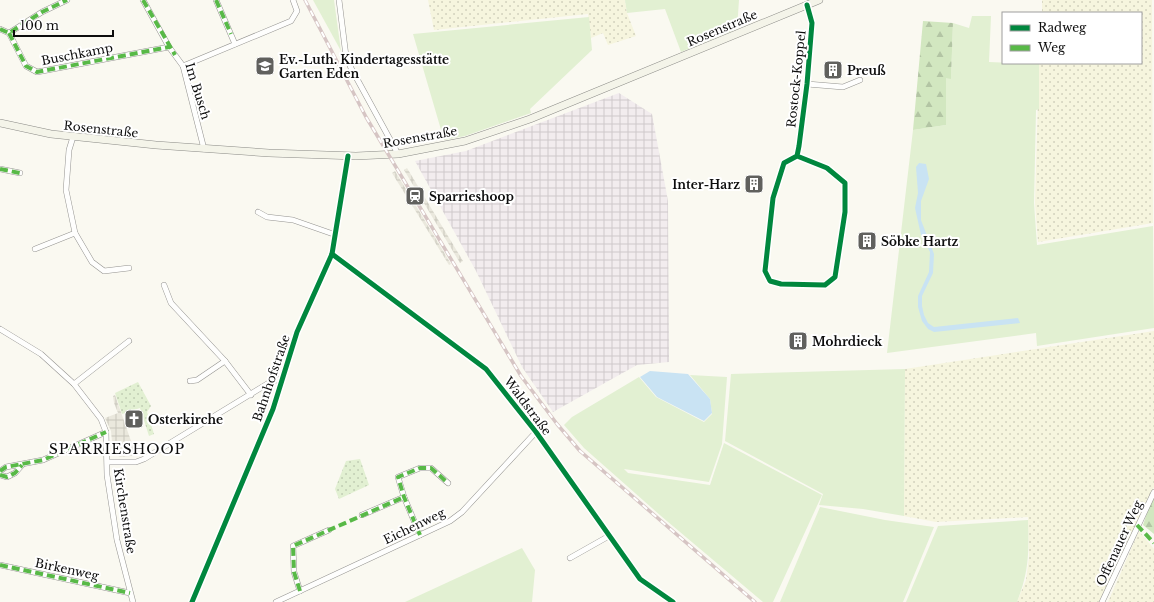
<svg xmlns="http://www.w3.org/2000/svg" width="1154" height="602" viewBox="0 0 1154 602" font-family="'Libre Baskerville',serif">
<defs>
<pattern id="industrial-grid" width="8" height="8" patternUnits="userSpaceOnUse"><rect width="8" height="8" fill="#f2ecee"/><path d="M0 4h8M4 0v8" fill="none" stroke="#cec9cb"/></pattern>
<pattern id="farmland-dots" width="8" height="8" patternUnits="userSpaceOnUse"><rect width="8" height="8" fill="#f6f5de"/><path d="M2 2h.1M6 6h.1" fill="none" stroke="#d2d1bd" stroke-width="1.8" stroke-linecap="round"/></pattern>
<pattern id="forest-firs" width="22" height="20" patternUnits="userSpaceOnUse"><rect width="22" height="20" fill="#d2e7c0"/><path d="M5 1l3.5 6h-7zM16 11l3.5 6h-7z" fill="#b3c5a4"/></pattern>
<pattern id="park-dots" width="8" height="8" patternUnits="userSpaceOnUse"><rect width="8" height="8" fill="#e2f0d2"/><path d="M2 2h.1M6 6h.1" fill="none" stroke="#c1cdb3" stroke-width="1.8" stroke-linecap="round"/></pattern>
<pattern id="plaza-grid" width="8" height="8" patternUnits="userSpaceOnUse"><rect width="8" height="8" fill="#eae8dd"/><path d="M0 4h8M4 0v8" fill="none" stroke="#c8c6bc"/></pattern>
</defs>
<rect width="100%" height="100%" fill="#faf9f1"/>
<polygon fill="url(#industrial-grid)" points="619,93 652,114 668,201 669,362 637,365 553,412 522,367 476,271 415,161 466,151"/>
<g fill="url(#farmland-dots)">
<polygon points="428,0 625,0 627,13 636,36 608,45 603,33 591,38 588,14 434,30"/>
<polygon points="1042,0 1152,0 1153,223 1038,242 1035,203 1039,63 1141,63 1141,13 1042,13"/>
<polygon points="1154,331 1154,487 1100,602 1017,602 1026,580 1029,557 1028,517 936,522 904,516 905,369"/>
<polygon points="1139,531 1154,549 1154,602 1108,602"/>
</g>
<g fill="#e2f0d2">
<polygon points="313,0 334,0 341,51"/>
<polygon points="625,0 739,0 737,29 681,52 665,9 627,13"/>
<polygon points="972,16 991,16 989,62 1039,64 1039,109 1036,110 1034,203 1037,245 1153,226 1154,328 1037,346 1036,333 887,353 913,130 946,125 946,78 951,78 953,23 969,28"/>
<polygon points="589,17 592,50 530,109 531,113 465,136 444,140 413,34"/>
<polygon points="905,369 904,516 863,509 819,505 823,494 725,441 731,374"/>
<polygon points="690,375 727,377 722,444 709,482 624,469 628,473 710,485 724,443 822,495 773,602 763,602 661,516 584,448 564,425 572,417 639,377 656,397 704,422 712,414 710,399"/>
<polygon points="820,507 885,520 934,527 903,602 780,602"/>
<path d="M 1028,520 C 1029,553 1029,571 1017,602 L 906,602 L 938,526 Z"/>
<polygon points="522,548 535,570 532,602 405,602"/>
</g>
<g fill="url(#forest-firs)">
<polygon points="923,21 953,23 951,79 946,78 946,125 913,130"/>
<polygon points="1154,492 1154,534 1143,525"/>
</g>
<g fill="url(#park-dots)">
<polygon points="138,382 151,406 147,412 154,434 149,436 140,408 122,414 115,393"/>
<polygon points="360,459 369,485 339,499 335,489 346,461"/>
</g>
<g fill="url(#plaza-grid)">
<polygon points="407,168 463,261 460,263 404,170"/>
<polygon points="395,171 451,264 449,265 392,173"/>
<polygon points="115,395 131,441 135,455 133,456 120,457 113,453 111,431 105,418 118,413 114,403 113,396"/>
</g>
<g fill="#c9e3f3">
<polygon points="919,163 926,164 929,179 921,201 921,220 934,254 933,273 922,296 922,306 924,315 928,323 934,327 1018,318 1020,323 934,332 928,329 922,321 918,307 918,296 929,272 930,252 921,235 915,208 918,193 916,167"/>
<polygon points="650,371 688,374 710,399 712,413 704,421 657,397 640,377"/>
</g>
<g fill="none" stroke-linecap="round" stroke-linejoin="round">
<g stroke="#949390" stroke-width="6">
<g id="minor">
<polyline points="143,0 169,47 183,66 204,149"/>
<polyline points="216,0 235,44"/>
<polyline points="339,0 346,56 351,68 398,154"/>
<polyline points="0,29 9,33 42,12 67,0"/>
<polyline points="9,33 26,66 37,72 169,47"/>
<polyline points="183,66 291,21 297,11 293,0"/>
<polyline points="807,84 843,87 860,80"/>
<polyline points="73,137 69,150 66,190 75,233 92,262 104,271 129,268"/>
<polyline points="797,156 827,168 845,183 845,212 835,277 825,285 781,284 770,281 765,271 773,198 784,163 797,156 799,146 807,84 812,23 807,5"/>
<polyline points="0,169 20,173"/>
<polyline points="258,212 267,217 293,220 336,235"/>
<polyline points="35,249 75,233"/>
<polyline points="332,254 486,369 536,432 640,579 673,602"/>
<polyline points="164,285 171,303 225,361 251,395"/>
<polyline points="0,329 41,354 74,384 101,419 106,432 107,475 117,540 133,602"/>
<polyline points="190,381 197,380 225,361"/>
<polyline points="74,384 129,341"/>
<polyline points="108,462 136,462 144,459 272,381 282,379"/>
<polyline points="0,471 6,467 43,460 106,432"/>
<polyline points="0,475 7,477 15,473 22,465"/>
<polyline points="362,515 404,497"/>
<polyline points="420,535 404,497 398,477 420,468 431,468 448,483"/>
<polyline points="570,558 609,536"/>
<polyline points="0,565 130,593"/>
<polyline points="300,591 294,572 293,546 329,530"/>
<polyline points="192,602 273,409 297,332 332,254 348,156"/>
<polyline points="276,602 450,521 462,512 536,432"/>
<polyline points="1102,602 1154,492"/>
</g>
</g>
<g stroke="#8a8a86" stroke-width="8">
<polyline id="secondary" points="0,123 51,134 156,145 269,153 356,156 398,154 465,141 530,119 819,0"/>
</g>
<use href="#minor" stroke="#fefefd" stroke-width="5"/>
<use href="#secondary" stroke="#f4f4e9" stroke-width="7"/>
<g stroke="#d6c5c4" stroke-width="3.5">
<polyline id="rail" points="305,0 366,117 521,376 557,424 580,451 755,602"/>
</g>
<use href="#rail" stroke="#fff" stroke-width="2" stroke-dasharray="6" stroke-linecap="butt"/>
<g stroke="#58b947" stroke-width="4" stroke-dasharray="8 4" stroke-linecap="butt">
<polyline points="143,0 175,55"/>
<polyline points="216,0 231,34"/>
<polyline points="0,29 9,33 42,12 67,0"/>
<polyline points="9,33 26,66 37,72 169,47"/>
<polyline points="0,169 20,173"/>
<polyline points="0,471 6,467 43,460 106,432"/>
<polyline points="0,475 7,477 15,473 22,465"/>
<polyline points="1137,525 1154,543"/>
<polyline points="420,535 404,497 398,477 420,468 431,468 448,483"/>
<polyline points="0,565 130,593"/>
<polyline points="300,591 294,572 293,546 404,497"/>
</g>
<g stroke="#fff" stroke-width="8">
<g id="cycleway">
<polyline points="797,156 827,168 845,183 845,212 835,277 825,285 781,284 770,281 765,271 773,198 784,163 797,156 799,146 807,84 812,23 807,5"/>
<polyline points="332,254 486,369 536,432 640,579 673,602"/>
<polyline points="192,602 273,409 297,332 332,254 348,156"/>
</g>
</g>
<use href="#cycleway" stroke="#00873e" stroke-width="5"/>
</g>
<defs>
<g id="school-square" transform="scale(1)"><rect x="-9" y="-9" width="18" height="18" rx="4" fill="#60605d" stroke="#fff"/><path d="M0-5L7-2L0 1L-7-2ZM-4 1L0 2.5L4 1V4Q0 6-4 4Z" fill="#fff"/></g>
<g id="building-square" transform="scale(1)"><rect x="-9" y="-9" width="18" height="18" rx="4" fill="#60605d" stroke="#fff"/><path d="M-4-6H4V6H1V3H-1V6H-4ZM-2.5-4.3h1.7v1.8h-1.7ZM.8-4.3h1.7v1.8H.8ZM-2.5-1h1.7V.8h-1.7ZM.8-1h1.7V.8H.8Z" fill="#fff"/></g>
<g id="station-square" transform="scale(1)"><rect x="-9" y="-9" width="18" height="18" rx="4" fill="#60605d" stroke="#fff"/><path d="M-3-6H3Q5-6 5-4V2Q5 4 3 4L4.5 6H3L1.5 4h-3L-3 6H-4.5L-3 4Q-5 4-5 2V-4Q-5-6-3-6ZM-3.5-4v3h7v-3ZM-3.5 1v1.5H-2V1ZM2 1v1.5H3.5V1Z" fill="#fff"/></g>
<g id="church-square" transform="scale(1)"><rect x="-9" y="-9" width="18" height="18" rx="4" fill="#60605d" stroke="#fff"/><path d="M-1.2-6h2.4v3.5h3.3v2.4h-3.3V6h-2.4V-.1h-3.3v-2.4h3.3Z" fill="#fff"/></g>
</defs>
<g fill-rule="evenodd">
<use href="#school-square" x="265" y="66"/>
<use href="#building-square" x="833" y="70"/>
<use href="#building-square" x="754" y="184"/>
<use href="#station-square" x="415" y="196"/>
<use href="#building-square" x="867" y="241"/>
<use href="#building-square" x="798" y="341"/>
<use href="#church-square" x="134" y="419"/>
</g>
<g text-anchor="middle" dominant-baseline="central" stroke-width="4" stroke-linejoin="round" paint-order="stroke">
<g font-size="12" fill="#0d0d0d" stroke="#fff">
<text transform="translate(722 28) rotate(-23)">Rosenstraße</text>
<text transform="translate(77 54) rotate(-11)">Buschkamp</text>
<text transform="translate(796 79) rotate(-84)">Rostock-Koppel</text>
<text transform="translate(198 91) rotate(73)">Im Busch</text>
<text transform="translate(101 129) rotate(6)">Rosenstraße</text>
<text transform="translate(420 137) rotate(-10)">Rosenstraße</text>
<text transform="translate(271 378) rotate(-71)">Bahnhofstraße</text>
<text transform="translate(528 406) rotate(53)">Waldstraße</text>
<text transform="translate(125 511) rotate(81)">Kirchenstraße</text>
<text transform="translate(414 526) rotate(-26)">Eichenweg</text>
<text transform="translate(1119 543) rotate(-65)">Offenauer Weg</text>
<text transform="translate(67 569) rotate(12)">Birkenweg</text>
</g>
<g font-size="12" font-weight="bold" fill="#0d0d0d" stroke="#fff" text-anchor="start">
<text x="279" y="59">Ev.-Luth. Kindertagesstätte<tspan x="279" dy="14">Garten Eden</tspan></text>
<text x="847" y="70">Preuß</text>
<text x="740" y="184" text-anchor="end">Inter-Harz</text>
<text x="429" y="196">Sparrieshoop</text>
<text x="881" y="241">Söbke Hartz</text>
<text x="812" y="341">Mohrdieck</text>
<text x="148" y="419">Osterkirche</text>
</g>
<g font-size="14" letter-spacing="1" fill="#0d0d0d" stroke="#fff">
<text x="117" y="449">SPARRIESHOOP</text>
</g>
</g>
<rect x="1002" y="12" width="140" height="52" fill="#ffffff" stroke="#9e9e9e"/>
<rect x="1010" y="25" width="20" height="6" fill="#00873e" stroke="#9e9e9e"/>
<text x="1038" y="32" font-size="12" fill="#0d0d0d">Radweg</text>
<rect x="1010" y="45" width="20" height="6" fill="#58b947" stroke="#9e9e9e"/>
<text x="1038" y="52" font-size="12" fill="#0d0d0d">Weg</text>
<path d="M14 30v6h99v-6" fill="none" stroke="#0d0d0d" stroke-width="2"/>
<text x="20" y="30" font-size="12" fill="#0d0d0d" stroke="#ffffff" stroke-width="3" paint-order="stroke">100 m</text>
</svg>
